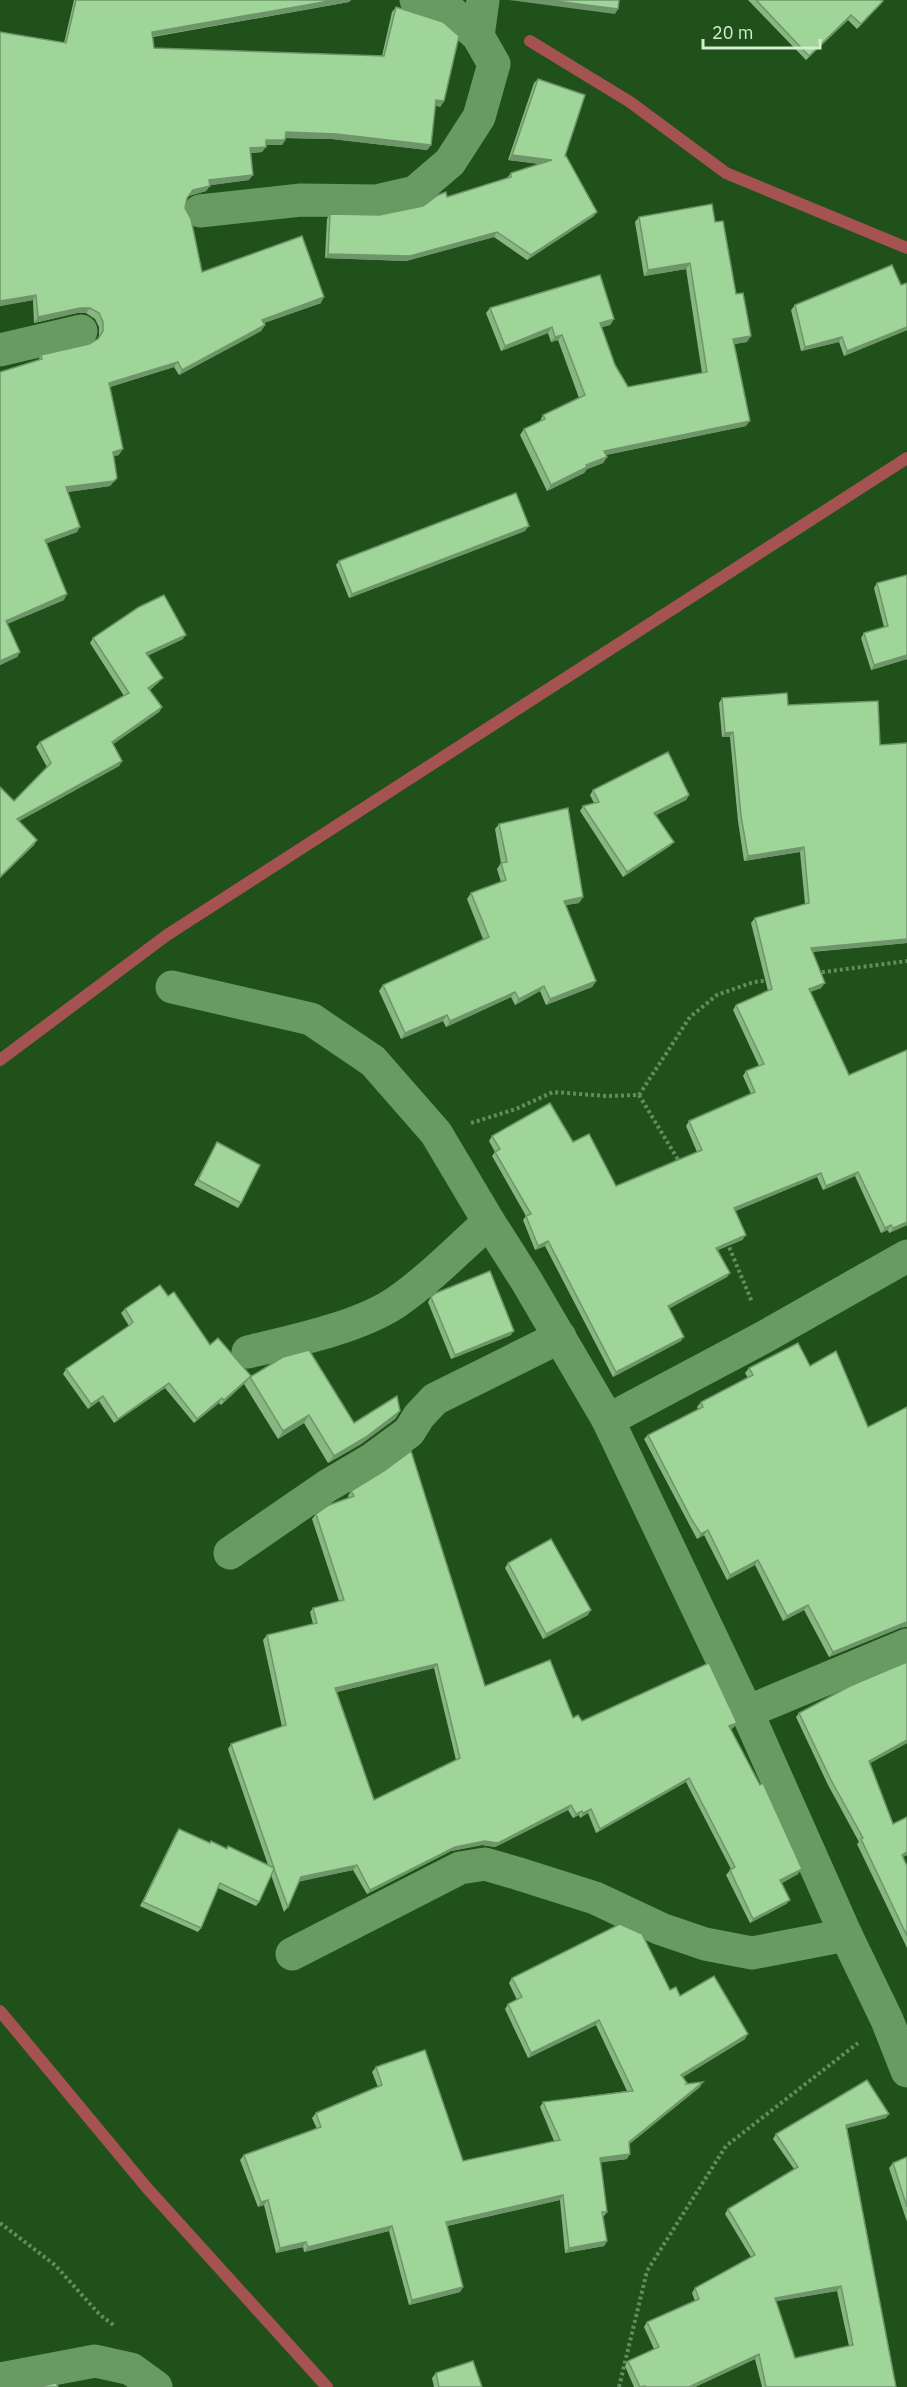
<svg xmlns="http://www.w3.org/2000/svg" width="907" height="2387" viewBox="0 0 907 2387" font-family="'IBM Plex Sans',sans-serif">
<rect width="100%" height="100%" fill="#20511a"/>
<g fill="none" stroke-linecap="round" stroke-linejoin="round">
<g stroke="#a45252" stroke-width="12">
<polyline points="530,41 630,102 726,173 907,248"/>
<polyline points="0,1060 167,935 907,458"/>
<polyline points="0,2011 147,2188 327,2387"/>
</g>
<g stroke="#648c5f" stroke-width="4" stroke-dasharray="3 3" stroke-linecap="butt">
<polyline points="816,973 907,961"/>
<polyline points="639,1095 690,1017 717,995 754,982 770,980"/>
<polyline points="471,1123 516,1109 553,1092 606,1096 639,1095 680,1163"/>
<polyline points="727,1242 752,1302"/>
<polyline points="0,2223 55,2265 100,2315 115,2326"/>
<polyline points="619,2387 647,2271 726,2146 858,2043"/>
</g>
<g stroke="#689b61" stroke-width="33">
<polyline points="478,36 483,0"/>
<polyline points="200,211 301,200 376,201 415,192 450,162 479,117 494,64 478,36 449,10 416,0"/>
<polyline points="0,350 81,331"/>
<polyline points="172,987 311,1019 373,1061 436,1133 489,1222 526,1280 608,1420 747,1712 846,1935 887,2020 907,2071"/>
<path d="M 248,1352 C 293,1341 357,1328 395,1303 C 429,1280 458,1249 489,1222"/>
<polyline points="608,1420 766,1336 907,1256"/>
<polyline points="230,1553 327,1486 371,1460 409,1432 419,1416 435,1399 560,1337"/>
<polyline points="747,1712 907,1645"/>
<polyline points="292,1954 460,1868 485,1864 516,1873 595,1898 661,1929 705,1944 752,1953 846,1935"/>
<polyline points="0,2379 95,2361 131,2369 156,2387"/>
</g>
</g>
<g fill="#89b783" fill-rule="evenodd">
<polygon points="74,0 351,0 349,2 153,37 154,48 382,56 392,12 396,7 444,101 440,107 435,105 431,145 427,150 332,139 285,138 285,140 282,145 266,145 262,152 250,153 249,180 210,185 206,191 189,196 187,199 185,208 202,272 321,303 264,323 265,325 261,331 179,375 174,367 110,387 119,455 114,456 117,478 110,486 67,492 77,532 47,543 64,600 7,624 20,652 17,657 0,665 38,361 41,355 89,344 97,340 99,336 99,327 95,319 86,313 77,313 34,323 33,300 0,306 0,32 64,43"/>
<polygon points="748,0 883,0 883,1 880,5 857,29 848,20 806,60"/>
<polygon points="538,79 565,156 594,216 527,260 494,237 406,261 325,258 327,219 330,214 379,215 423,206 507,178 511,173 540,164 508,160 534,83"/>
<polygon points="639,217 715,222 736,294 747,342 734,344 746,426 606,455 607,457 603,463 587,469 584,473 547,491 520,435 524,429 540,421 543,415 579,398 558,340 551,342 548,333 501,351 486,313 490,308 614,319 610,325 601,327 615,365 628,387 702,373 686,269 644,276 635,222"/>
<polygon points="907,283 907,330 844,356 839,342 801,351 791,310 795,305 901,285"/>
<polygon points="525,531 349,598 336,565 339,561"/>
<polygon points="907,575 907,659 871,670 861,638 864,633 884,627 874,588 877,583"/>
<polygon points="93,638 183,639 147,656 159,682 150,690 162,707 159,712 113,744 122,761 119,766 19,821 37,840 34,845 0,878 14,801 47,767 36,747 40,742 124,696 90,643"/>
<polygon points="722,698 788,705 880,745 907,943 812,952 821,988 810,992 849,1075 907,1050 907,1225 889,1233 888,1230 881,1233 855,1176 823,1190 817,1177 735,1211 746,1235 742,1240 718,1250 730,1273 727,1277 669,1308 681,1341 613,1377 545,1246 535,1250 523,1220 526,1216 492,1156 495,1152 489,1141 492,1136 573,1142 616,1186 697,1152 686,1126 689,1121 751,1094 743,1076 746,1071 759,1066 733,1010 736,1005 768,991 751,923 755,918 805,904 800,852 744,861 738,821 730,737 722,737 719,703"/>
<polygon points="593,790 689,795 686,800 655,815 674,842 670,846 623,877 580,811 583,806 594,803 590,795"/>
<polygon points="499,824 583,897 579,903 566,905 596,981 592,987 546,1005 540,991 515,1005 511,997 446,1027 443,1021 401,1039 379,991 383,985 483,939 467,899 471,893 501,882 497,869 501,863 495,829"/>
<polygon points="217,1142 241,1203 238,1208 194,1185"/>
<polygon points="168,1296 210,1345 251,1376 354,1423 400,1411 395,1419 361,1444 328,1463 304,1423 278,1439 244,1384 246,1382 221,1405 219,1403 194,1423 165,1388 114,1423 99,1401 88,1409 63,1374 66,1369 129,1326 121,1313 125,1309"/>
<polygon points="431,1297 511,1335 451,1359 428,1302"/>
<polygon points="749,1368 900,1628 829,1657 804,1610 783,1621 755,1565 727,1580 704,1535 697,1539 689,1524 644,1439 648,1435 698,1409 697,1407 701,1402 748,1378 745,1373"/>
<path d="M 351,1491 L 485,1686 L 582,1721 L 737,1723 L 733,1728 L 731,1729 L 798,1874 L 782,1883 L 790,1900 L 786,1904 L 750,1923 L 726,1875 L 731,1869 L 686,1782 L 596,1833 L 588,1813 L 580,1818 L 579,1815 L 573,1818 L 568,1810 L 495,1847 L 482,1845 L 451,1851 L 367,1894 L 353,1870 L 299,1881 L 288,1907 L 284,1912 L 271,1875 L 259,1902 L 256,1906 L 218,1888 L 201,1928 L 198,1932 L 140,1906 L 176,1833 L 179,1829 L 210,1843 L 268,1865 L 228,1749 L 231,1744 L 282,1727 L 263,1640 L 267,1635 L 313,1624 L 310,1612 L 313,1608 L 339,1601 L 312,1519 L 316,1514 L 349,1498 L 348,1496 ZM 434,1668 L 456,1760 L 374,1800 L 337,1692 Z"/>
<polygon points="508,1563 588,1615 543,1639 505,1568"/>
<polygon points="907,1662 907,1743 870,1763 893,1824 907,1817 907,1855 903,1857 907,1866 907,1948 857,1844 859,1842 828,1785 796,1717 799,1713"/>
<polygon points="512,1978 670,1990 745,2039 683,2077 687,2084 700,2087 629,2144 627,2159 601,2162 607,2212 603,2217 607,2241 604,2246 565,2253 560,2200 447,2226 463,2287 460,2292 409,2305 389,2231 304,2252 303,2247 276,2253 264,2205 258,2207 240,2160 244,2155 317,2129 312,2118 316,2113 378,2087 372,2072 376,2067 463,2161 554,2141 540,2107 543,2102 627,2091 596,2025 528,2058 505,2009 508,2004 517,2000 509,1983"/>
<path d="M 886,2118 L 847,2128 L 896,2387 L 762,2387 L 755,2359 L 695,2387 L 634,2387 L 625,2366 L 628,2361 L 654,2349 L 644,2327 L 647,2322 L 695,2301 L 692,2293 L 695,2288 L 751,2257 L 725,2214 L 728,2209 L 794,2169 L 773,2139 L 776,2134 ZM 837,2291 L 849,2346 L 795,2358 L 776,2301 Z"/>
<polygon points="907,2157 907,2222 889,2168 893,2163"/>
<polygon points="436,2373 482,2387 434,2387 432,2378"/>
</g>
<g fill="#6f956a">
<polygon points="335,0 351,0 349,2 149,37 152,32"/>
<polygon points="509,0 548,0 618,9 615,14"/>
<polygon points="883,1 880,5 857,29 861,24"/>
<polygon points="851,15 848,20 806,60 809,56"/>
<polygon points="436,100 444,101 440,107 433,105"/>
<polygon points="286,132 336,134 431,145 427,150 332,139 282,138"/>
<polygon points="266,140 285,140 282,145 262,145"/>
<polygon points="266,147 262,152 246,153 250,148"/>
<polygon points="512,155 552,160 549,165 508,160"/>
<polygon points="253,175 249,180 205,186 209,180"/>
<polygon points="210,186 206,191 189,196 183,203 193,190"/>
<polygon points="597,212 594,216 527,260 531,255"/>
<polygon points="497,232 494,237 406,261 325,258 328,254"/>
<polygon points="690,263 686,269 644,276 648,270"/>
<polygon points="36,295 33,300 0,306 0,301"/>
<polygon points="324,297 321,303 258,325 262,320"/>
<polygon points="80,308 90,308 86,313 77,313 34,323 38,317"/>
<polygon points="614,319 610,325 596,329 600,323"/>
<polygon points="265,325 261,331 179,375 182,370"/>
<polygon points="552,327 548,333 501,351 505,346"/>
<polygon points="907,327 907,330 844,356 847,351"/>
<polygon points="562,335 558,340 551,342 555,337"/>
<polygon points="751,336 747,342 730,345 733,339"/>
<polygon points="842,337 839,342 801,351 805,347"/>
<polygon points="178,362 174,367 106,388 109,383"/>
<polygon points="750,421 746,426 600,456 604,451"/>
<polygon points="123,449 119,455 110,457 113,452"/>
<polygon points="607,457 603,463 587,469 584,473 547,491 551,485 586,465"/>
<polygon points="117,478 110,486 62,493 66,487"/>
<polygon points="529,526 525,531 349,598 352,594"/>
<polygon points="80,527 77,532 42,545 45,540"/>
<polygon points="67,594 64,600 2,626 6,621"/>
<polygon points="186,635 183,639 142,658 146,653"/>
<polygon points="20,652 17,657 0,665 0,661"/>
<polygon points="907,655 907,659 871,670 874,665"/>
<polygon points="163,678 159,682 145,693 148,688"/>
<polygon points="162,707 159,712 109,747 112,742"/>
<polygon points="733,732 730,737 722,737 725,733"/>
<polygon points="122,761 119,766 14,824 17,819"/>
<polygon points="689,795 686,800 651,818 654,813"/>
<polygon points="37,840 34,845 0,878 0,877"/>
<polygon points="674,842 670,846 623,877 627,872"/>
<polygon points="804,847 800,852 744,861 748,856"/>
<polygon points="583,897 579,903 560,906 564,901"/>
<polygon points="907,939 907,943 807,952 811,948"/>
<polygon points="596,981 592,987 546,1005 550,999"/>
<polygon points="825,983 821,988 805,994 809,989"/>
<polygon points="544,986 540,991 515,1005 519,999"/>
<polygon points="515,992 511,997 446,1027 450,1021"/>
<polygon points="447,1015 443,1021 401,1039 405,1033"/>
<polygon points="858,1172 855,1176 823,1190 826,1186"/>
<polygon points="821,1173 817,1177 731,1213 734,1208"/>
<polygon points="907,1222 907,1225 889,1233 893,1228"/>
<polygon points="891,1225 888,1230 881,1233 885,1228"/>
<polygon points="746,1235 742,1240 713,1252 716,1248"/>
<polygon points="548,1241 545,1246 535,1250 538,1246"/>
<polygon points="730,1273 727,1277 665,1311 668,1306"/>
<polygon points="514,1331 511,1335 451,1359 455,1355"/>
<polygon points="684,1337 681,1341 613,1377 616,1372"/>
<polygon points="249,1378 246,1382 221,1405 224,1400"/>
<polygon points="169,1383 165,1388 114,1423 118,1419"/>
<polygon points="103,1396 99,1401 88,1409 91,1404"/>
<polygon points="222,1398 219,1403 194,1423 197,1419"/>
<polygon points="400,1411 395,1419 361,1444 328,1463 334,1456"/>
<polygon points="309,1415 304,1423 278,1439 283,1431"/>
<polygon points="708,1530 704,1535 697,1539 701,1534"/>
<polygon points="758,1560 755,1565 727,1580 730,1575"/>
<polygon points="808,1605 804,1610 783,1621 787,1616"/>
<polygon points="591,1610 588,1615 543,1639 546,1634"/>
<polygon points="907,1622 907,1627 900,1628 829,1657 833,1652 904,1623"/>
<polygon points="437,1664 434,1668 332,1693 335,1688"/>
<polygon points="737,1723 733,1728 726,1731 729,1726"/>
<polygon points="907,1740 907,1743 865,1766 869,1761"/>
<polygon points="689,1778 686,1782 596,1833 600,1829"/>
<polygon points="571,1805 568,1810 495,1847 482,1845 451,1851 367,1894 370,1890 455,1847"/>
<polygon points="591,1809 588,1813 580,1818 583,1813"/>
<polygon points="582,1811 579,1815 573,1818 576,1814"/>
<polygon points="907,1852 907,1855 898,1859 902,1855"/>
<polygon points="357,1865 353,1870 298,1882 301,1877"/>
<polygon points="802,1869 798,1874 777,1885 780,1880"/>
<polygon points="790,1900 786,1904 750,1923 753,1919"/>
<polygon points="599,2020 596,2025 528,2058 531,2053"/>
<polygon points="748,2034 745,2039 678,2080 681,2075"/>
<polygon points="703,2082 700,2087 626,2147 629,2142"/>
<polygon points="889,2114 886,2118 843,2129 846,2125"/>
<polygon points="630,2154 627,2159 597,2163 600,2158"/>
<polygon points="563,2195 560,2200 442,2227 446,2222"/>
<polygon points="268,2200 264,2205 258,2207 261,2202"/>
<polygon points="392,2226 389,2231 304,2252 308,2247"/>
<polygon points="607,2241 604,2246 565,2253 569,2248"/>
<polygon points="306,2242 303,2247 276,2253 280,2248"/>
<polygon points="841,2286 837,2291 772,2302 775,2298"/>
<polygon points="463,2287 460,2292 409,2305 412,2300"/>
<polygon points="759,2354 755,2359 695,2387 689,2387"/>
</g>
<g fill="#9fd598" stroke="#6f956a" stroke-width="1.5" fill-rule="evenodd">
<polygon points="76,0 335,0 152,32 154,48 384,56 396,7 443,22 459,36 444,101 436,100 431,145 336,134 286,132 285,140 266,140 266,147 250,148 253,175 209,180 210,186 193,190 187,198 185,208 191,219 202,272 302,236 324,297 262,320 265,325 182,370 178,362 109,383 123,449 113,452 117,478 114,481 66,487 80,527 45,540 67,594 6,621 20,652 0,661 0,372 42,359 41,355 89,344 98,339 103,331 103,322 99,313 90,308 80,308 38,317 36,295 0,301 0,32 66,43"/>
<polygon points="548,0 619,0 618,9"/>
<polygon points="756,0 882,0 883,1 861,24 851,15 809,56"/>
<polygon points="538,79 585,95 565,156 566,156 597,212 531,255 497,232 410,256 328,254 330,214 379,215 423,206 438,195 446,192 447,197 511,177 511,173 552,160 512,155"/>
<polygon points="712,204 715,222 723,221 736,294 743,293 751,336 733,339 750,421 604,451 607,457 586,465 587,467 551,485 524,429 545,419 543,415 585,395 562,335 555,337 552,327 505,346 490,308 600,275 614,319 600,323 615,365 628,387 707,372 690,263 648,270 639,217"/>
<polygon points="892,265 901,285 907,283 907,327 847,351 842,337 805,347 795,305"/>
<polygon points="516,493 529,526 352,594 339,561"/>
<polygon points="907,575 907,655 874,665 864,633 888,626 877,583"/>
<polygon points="164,595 186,635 146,653 163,678 148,688 162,707 112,742 122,761 17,819 37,840 0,877 0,787 14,801 51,763 40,742 129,693 93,638 139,607"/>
<polygon points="787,693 788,705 878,701 880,745 907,743 907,939 811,948 825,983 809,989 849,1075 907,1050 907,1222 893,1228 891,1225 885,1228 858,1172 826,1186 821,1173 734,1208 746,1235 716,1248 730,1273 668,1306 684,1337 616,1372 548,1241 538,1246 526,1216 531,1214 495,1152 500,1149 492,1136 550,1103 573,1142 589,1134 616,1186 702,1150 689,1121 755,1092 746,1071 764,1064 736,1005 772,989 755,918 809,903 804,847 748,856 741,816 733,732 725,733 722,698"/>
<polygon points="668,752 689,795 654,813 674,842 627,872 583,806 599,802 593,790"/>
<polygon points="568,808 583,897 564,901 596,981 550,999 544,986 519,999 515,992 450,1021 447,1015 405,1033 383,985 489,937 471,893 506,880 501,863 507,862 499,824"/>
<polygon points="217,1142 260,1165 241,1203 198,1180"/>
<polygon points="490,1271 514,1331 455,1355 431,1297 436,1293"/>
<polygon points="160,1285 168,1296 174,1292 210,1345 218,1338 251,1376 224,1400 222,1398 197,1419 169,1383 118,1419 103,1396 91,1404 66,1369 130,1325 133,1322 125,1309"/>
<polygon points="798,1343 810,1366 836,1351 868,1427 907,1407 907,1622 904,1623 833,1652 808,1605 787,1616 758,1560 730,1575 708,1530 701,1534 692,1520 648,1435 703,1407 701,1402 753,1375 749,1368"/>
<polygon points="309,1350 354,1423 397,1396 400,1411 366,1437 334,1456 309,1415 283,1431 250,1377 283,1357"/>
<path d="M 411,1451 L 485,1686 L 550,1660 L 573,1718 L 578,1715 L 582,1721 L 709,1663 L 737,1723 L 729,1726 L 760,1785 L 763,1783 L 802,1869 L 780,1880 L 790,1900 L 753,1919 L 730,1870 L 735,1867 L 689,1778 L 600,1829 L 591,1809 L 583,1813 L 582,1811 L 576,1814 L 571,1805 L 498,1843 L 485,1841 L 455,1847 L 370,1890 L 357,1865 L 301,1877 L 288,1907 L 274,1869 L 259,1902 L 220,1883 L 201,1928 L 143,1902 L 179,1829 L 210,1843 L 211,1841 L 227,1849 L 228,1846 L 274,1868 L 231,1744 L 286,1725 L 267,1635 L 317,1623 L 313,1608 L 344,1600 L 316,1514 L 329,1505 L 354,1496 L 351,1491 L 384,1471 ZM 437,1664 L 460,1758 L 374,1800 L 335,1688 Z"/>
<polygon points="551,1539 591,1610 546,1634 508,1563"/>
<polygon points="907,1662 907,1740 869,1761 893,1824 907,1817 907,1852 902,1855 907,1866 907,1936 861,1839 863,1838 831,1780 799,1713 850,1686"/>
<polygon points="620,1924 642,1934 670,1990 676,1987 680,1996 714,1976 748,2034 681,2075 687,2083 686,2084 703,2082 629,2142 630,2154 600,2158 607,2212 602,2212 607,2241 569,2248 563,2195 446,2222 463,2287 412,2300 392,2226 308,2247 306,2242 280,2248 268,2200 261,2202 244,2155 321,2127 316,2113 382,2085 376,2067 425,2050 463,2161 560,2140 543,2102 633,2091 599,2020 531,2053 508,2004 522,1997 512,1978"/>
<path d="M 867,2080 L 889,2114 L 846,2125 L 896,2387 L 766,2387 L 759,2354 L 689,2387 L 645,2387 L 645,2386 L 640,2387 L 628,2361 L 659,2347 L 647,2322 L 699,2299 L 695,2288 L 755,2255 L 728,2209 L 798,2167 L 776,2134 ZM 841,2286 L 853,2345 L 795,2358 L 775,2298 Z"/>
<polygon points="907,2157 907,2207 893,2163"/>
<polygon points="473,2361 482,2387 439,2387 436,2373"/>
<polygon points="56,2383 58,2387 37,2387"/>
</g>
<path d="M703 39v9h117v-9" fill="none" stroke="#d2ecce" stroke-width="3"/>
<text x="712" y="39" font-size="18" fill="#d2ecce" stroke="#20511a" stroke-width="4.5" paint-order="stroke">20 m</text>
</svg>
